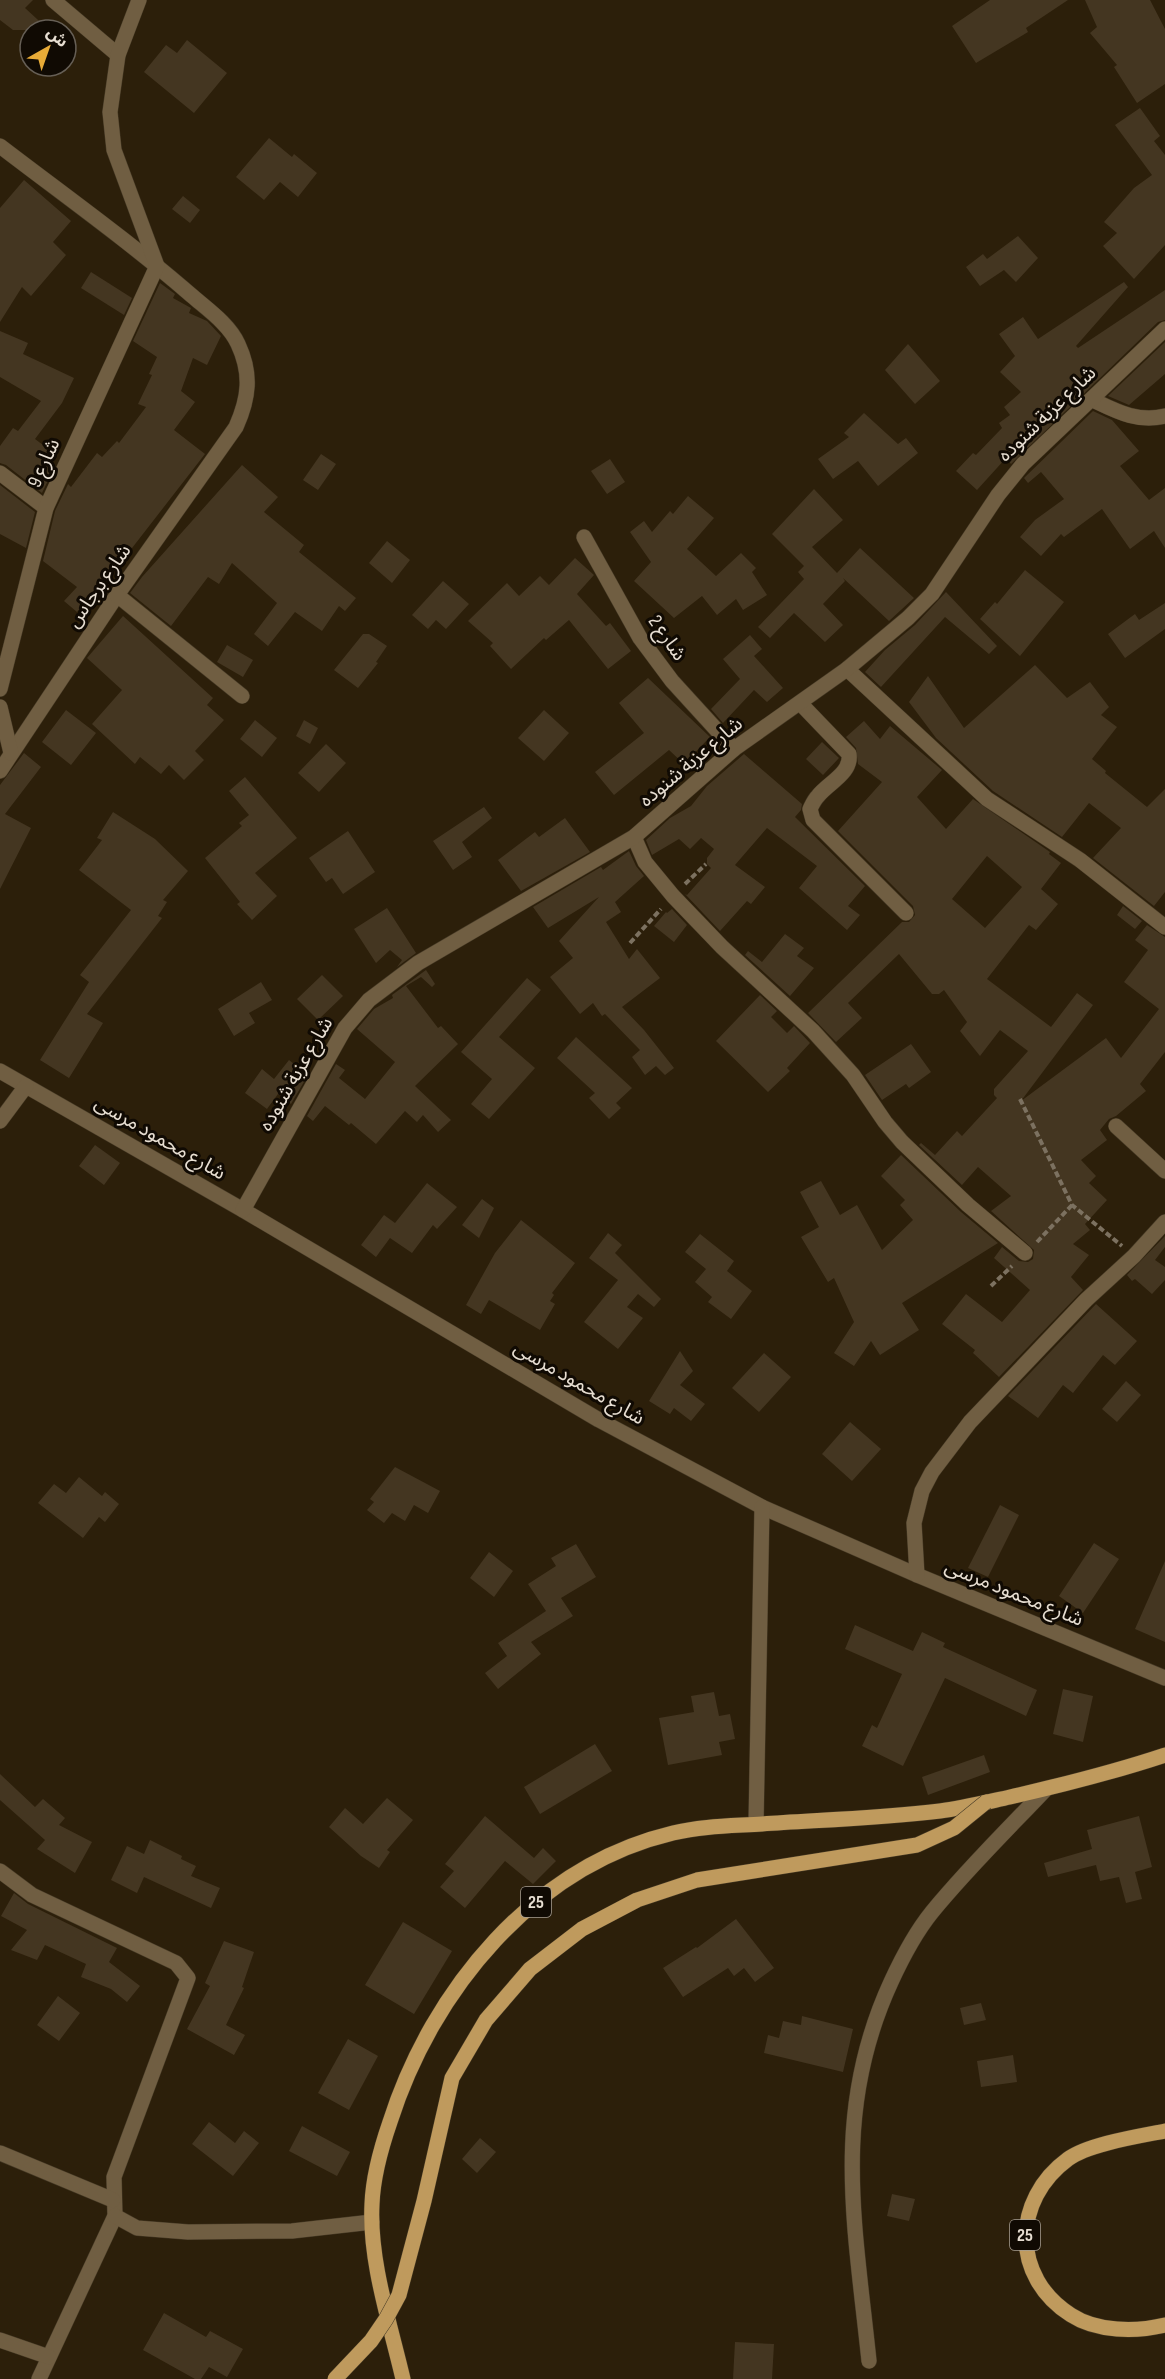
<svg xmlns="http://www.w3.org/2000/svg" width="1165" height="2379" viewBox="0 0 1165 2379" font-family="'Sofia Sans Condensed','Noto Sans Arabic',sans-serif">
<rect width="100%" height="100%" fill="#2c1f0a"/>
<g fill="#443621" fill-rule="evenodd">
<polygon points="0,0 33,0 25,8 49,30 13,30 0,20"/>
<polygon points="990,0 1068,0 1026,28 1028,32 976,63 952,26"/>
<polygon points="1085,0 1150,0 1165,29 1165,84 1137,103 1114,67 1117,65 1090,33 1097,27"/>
<polygon points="187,40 227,73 194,113 144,72 166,45 177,53"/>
<polygon points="1140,108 1160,136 1154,141 1165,155 1165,245 1134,279 1103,246 1117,233 1104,222 1134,188 1152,175 1115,125"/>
<polygon points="269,138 292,157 294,154 317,173 298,197 280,182 264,200 236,177"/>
<polygon points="24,180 71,221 53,242 66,255 31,296 22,287 0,322 0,208"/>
<polygon points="183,196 200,210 190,223 172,209"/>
<polygon points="1018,236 1038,258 1016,282 1004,270 980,286 966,267 983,254 987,259"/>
<polygon points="91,272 132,298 124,315 81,288"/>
<polygon points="1124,282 1128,287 1076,346 1078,348 1165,290 1165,320 1158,322 1011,464 1006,458 977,490 956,471 973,453 976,455 1002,428 999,423 1010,415 1004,407 1021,392 1000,372 1015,356 999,334 1023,317 1038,339"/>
<polygon points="160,283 175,294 173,298 191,308 189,313 207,321 221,336 207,365 193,358 181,391 195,402 174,430 205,454 108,579 106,578 77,612 64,601 77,587 43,561 55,511 68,484 71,487 97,453 102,457 117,441 119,443 146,407 138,404 152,375 149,374 157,357 133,341"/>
<polygon points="0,331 28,343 23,354 74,378 62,403 35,439 51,451 44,461 53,470 42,493 6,465 0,463 0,446 13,428 18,431 41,401 0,377"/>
<polygon points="1165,342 1165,374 1129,405 1108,396"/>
<polygon points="908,344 940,381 915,404 885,370"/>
<polygon points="1093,411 1112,420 1139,451 1120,466 1149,500 1165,488 1165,548 1154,531 1130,549 1102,509 1064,537 1061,534 1041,556 1020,537 1035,520 1064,499 1041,472 1028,483 1024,478"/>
<polygon points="864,413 898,444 906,438 918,453 878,486 858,461 833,479 818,459 849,437 844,433"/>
<polygon points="321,454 336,464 318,490 303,480"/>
<polygon points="610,459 625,482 607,494 591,471"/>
<polygon points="242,465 278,497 264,512 304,545 299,552 356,598 345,611 339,606 322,631 295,612 268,646 254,634 277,603 232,563 219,584 208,577 171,626 130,593 142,577"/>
<polygon points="0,485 35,512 26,548 0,534"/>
<polygon points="814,489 843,520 812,547 837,573 860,548 914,598 889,621 843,578 845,581 823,604 843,625 825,642 794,613 770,638 758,627 804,579 798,572 804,566 772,534"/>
<polygon points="688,496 714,518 687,549 716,576 741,553 756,568 752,572 767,595 743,610 736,599 717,615 702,596 674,618 634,581 651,562 630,532 644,521 652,532 670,511 673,514"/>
<polygon points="387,541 410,560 392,583 369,563"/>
<polygon points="575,558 594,575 577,594 606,626 610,623 631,651 608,669 569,620 546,640 544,638 511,669 490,646 493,643 468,621 507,583 519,596 540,576 549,585"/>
<polygon points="1025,570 1064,602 1020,656 980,619 995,602 997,604"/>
<polygon points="443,581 469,604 446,629 436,620 428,629 412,615"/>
<polygon points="946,592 997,646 989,654 945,617 881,687 865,672 885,650 915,625"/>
<polygon points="1165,603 1165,629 1125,658 1108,634 1135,614 1139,620"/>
<polygon points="123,616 213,698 207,705 224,720 195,751 204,760 184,780 169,765 161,774 140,757 135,764 92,724 122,690 87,658"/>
<polygon points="363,634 369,634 387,646 376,662 378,663 358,688 334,670"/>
<polygon points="750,635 762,649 754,656 783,688 767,702 754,690 723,723 711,709 740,679 723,659"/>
<polygon points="227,645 253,660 243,677 217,662"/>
<polygon points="1035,665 1067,698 1090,682 1109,707 1101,715 1117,727 1092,759 1106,771 1105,773 1147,807 1165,789 1165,892 1154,906 1093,858 1121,828 1089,803 1062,837 993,791 936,738 909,702 928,676 964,728"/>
<polygon points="648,678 710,737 684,764 669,750 614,795 595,772 644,733 619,703"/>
<polygon points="66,710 96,733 71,765 42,742"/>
<polygon points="544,710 569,733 544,761 518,738"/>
<polygon points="255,720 277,738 262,757 240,739"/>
<polygon points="304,720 318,728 310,744 296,736"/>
<path d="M 864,721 L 880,739 L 890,726 L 942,770 L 917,797 L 946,829 L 973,799 L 1050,852 L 1049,854 L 1061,863 L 1041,889 L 1058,904 L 1036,930 L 1029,925 L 987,979 L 1051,1027 L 1077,993 L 1093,1005 L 1021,1101 L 1106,1038 L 1121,1058 L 1159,1009 L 1124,982 L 1148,950 L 1135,940 L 1147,925 L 1165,937 L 1165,1052 L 1140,1084 L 1146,1091 L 1116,1116 L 1109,1119 L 1100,1130 L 1107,1140 L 1081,1160 L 1096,1176 L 1089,1183 L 1107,1200 L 1085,1224 L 1090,1230 L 1073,1244 L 1089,1255 L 1071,1277 L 1083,1290 L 999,1377 L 973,1353 L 975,1350 L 942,1324 L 966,1294 L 1002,1322 L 1030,1290 L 994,1258 L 1002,1247 L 1019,1261 L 1028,1262 L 1033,1259 L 1034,1250 L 991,1211 L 1011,1196 L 978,1167 L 962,1185 L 919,1145 L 921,1143 L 935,1155 L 957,1131 L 962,1136 L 997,1098 L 994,1095 L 994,1089 L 1028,1051 L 1000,1030 L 980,1056 L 960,1031 L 967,1022 L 944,990 L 939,994 L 932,994 L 899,954 L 848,1003 L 862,1018 L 836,1042 L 808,1013 L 902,922 L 909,922 L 915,915 L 913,906 L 838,831 L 882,782 L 858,764 L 856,748 L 846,737 ZM 987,856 L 1022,887 L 985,928 L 952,899 Z"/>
<polygon points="822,742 839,758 823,775 806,759"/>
<polygon points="326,744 346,763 319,792 298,773"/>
<polygon points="24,753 41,767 5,814 31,828 0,889 0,785"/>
<polygon points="744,754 802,804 801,810 795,817 865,886 848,906 860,915 847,930 799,888 817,866 767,828 735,865 765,887 751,904 747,901 720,931 685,894 687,895 711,868 707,864 707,858 714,849 701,838 690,849 679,839 652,855 646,840 670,818 691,806 707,786"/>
<polygon points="245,777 297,838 255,873 277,896 252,920 237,904 240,902 205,858 242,826 239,823 249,815 229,791"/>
<polygon points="484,807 492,818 462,842 472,857 453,870 433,841"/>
<polygon points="113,812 155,839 188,871 163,900 167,902 158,916 162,918 87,1014 103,1023 69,1078 40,1060 89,982 80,975 131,910 79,870 102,840 97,838"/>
<polygon points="565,818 590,852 521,891 498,860 535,832 539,837"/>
<polygon points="348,831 375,872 343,894 332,878 326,882 309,858"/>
<polygon points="629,851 636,866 644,876 615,902 621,912 606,922 629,959 637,949 660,978 622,1007 644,1030 674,1068 665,1075 656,1066 645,1075 632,1057 640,1050 605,1014 602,1016 593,1003 580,1014 550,977 573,958 559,941 599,897 548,928 533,907 601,867 603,870"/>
<polygon points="1123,906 1142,921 1135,929 1117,915"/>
<polygon points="387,908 416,953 397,967 402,960 390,950 376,963 354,929"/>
<polygon points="672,909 687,925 674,942 654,926 666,912 667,913"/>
<polygon points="785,934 804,948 797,956 814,968 790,996 745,955 748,951 762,962"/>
<polygon points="426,970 435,984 432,987 421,977 406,986 438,1028 441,1026 458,1044 415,1086 451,1120 438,1132 423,1115 417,1122 405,1111 376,1144 351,1123 349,1125 325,1106 313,1121 307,1116 336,1064 345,1070 339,1078 365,1099 395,1062 357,1029 374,1009 393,998 392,995"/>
<polygon points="322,975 343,996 318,1020 297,999"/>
<polygon points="527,978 541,990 499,1037 535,1068 489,1119 471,1104 492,1079 461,1052"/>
<polygon points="261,982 272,1000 249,1013 255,1023 234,1036 218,1009"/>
<polygon points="760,995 777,1011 771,1017 787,1033 794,1026 810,1043 787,1068 790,1071 768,1092 716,1041"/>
<polygon points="576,1037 632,1088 616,1103 621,1108 609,1119 589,1098 595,1093 557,1058"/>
<polygon points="911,1044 931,1072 909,1088 906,1084 882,1100 865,1075"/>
<polygon points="289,1060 308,1075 291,1104 278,1094 267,1109 245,1093 262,1069 274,1079"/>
<polygon points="95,1145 120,1163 104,1185 79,1166"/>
<polygon points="901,1155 961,1212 998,1243 902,1303 919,1330 880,1355 871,1341 854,1366 834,1353 854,1322 834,1278 828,1282 801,1237 819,1227 800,1192 821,1181 840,1215 857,1205 882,1250 913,1220 900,1205 905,1200 881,1176"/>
<polygon points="427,1183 457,1207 437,1229 433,1225 412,1253 390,1238 376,1257 361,1245 384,1215 395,1223"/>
<polygon points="482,1199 494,1208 479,1238 462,1225"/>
<polygon points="521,1220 575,1263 552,1293 554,1295 550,1301 555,1304 540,1330 489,1300 481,1314 466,1305 495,1253"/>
<polygon points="608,1233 622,1245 615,1253 661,1299 654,1307 638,1294 627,1307 643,1318 618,1349 584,1322 618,1280 589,1258"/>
<polygon points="700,1234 734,1261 727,1271 752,1291 731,1319 708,1302 712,1297 695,1282 706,1269 685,1252"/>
<polygon points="1165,1236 1165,1247 1155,1260 1165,1267 1165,1280 1152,1294 1135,1279 1132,1281 1127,1275"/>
<polygon points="1096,1304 1137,1341 1115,1365 1103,1355 1073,1393 1063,1385 1038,1418 1008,1396"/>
<polygon points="680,1351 693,1371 680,1385 705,1404 691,1421 674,1408 670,1414 649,1401"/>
<polygon points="764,1353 791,1377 759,1412 732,1388"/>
<polygon points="1126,1381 1141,1395 1117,1422 1102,1409"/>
<polygon points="850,1422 881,1449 852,1481 822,1454"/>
<polygon points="395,1467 440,1491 428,1513 414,1505 405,1521 392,1513 384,1523 367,1510 374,1502 370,1499"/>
<polygon points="79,1477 102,1496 105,1492 119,1504 105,1522 99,1517 83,1538 38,1503 54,1484 66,1493"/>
<polygon points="1000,1505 1019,1515 988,1577 968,1568"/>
<polygon points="1094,1543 1119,1559 1083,1613 1059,1596"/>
<polygon points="576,1544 596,1577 561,1598 573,1616 531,1642 541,1654 498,1689 485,1673 507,1656 498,1643 546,1611 528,1584 556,1566 551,1558"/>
<polygon points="489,1552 513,1571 494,1597 470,1578"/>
<polygon points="1165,1561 1165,1642 1135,1629"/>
<polygon points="855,1625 913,1651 922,1632 945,1643 943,1647 1037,1690 1026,1716 945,1678 903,1766 862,1746 872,1725 877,1728 902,1674 845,1649"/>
<polygon points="1063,1689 1093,1696 1083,1742 1053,1734"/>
<polygon points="714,1692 719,1716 730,1714 735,1739 719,1742 722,1755 668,1765 659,1718 694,1712 691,1696"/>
<polygon points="595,1744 612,1771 540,1814 524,1787"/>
<polygon points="984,1755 990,1772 928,1795 922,1777"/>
<polygon points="0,1774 35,1807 43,1799 65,1818 59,1825 92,1842 75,1873 37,1849 45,1840 0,1800"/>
<polygon points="387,1798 413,1820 387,1850 390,1852 379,1868 361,1856 329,1827 345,1808 363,1824"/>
<polygon points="485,1816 534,1858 543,1848 556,1861 533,1884 505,1861 465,1908 440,1887 454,1871 445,1864"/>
<polygon points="1139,1816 1152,1867 1135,1872 1142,1899 1126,1903 1119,1877 1100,1881 1096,1865 1048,1877 1044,1863 1092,1849 1087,1830"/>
<polygon points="150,1840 182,1856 181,1859 196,1866 191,1876 220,1888 211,1908 144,1877 137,1893 111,1880 127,1846 144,1854"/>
<polygon points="14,1893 28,1904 117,1948 109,1962 140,1986 127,2002 111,1989 81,1977 86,1964 45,1945 37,1960 11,1950 27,1930 1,1916"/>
<polygon points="736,1919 774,1968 755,1982 744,1968 734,1976 728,1968 683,1997 663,1968 696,1947 697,1948"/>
<polygon points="403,1922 452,1951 414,2014 365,1985"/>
<polygon points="224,1941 254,1952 242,1987 244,1988 226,2025 245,2035 234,2055 187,2029 210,1986 205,1983"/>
<polygon points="58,1996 80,2013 59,2041 37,2025"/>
<polygon points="981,2003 986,2020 964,2025 960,2008"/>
<polygon points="802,2016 853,2029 843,2072 764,2053 768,2035 779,2038 783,2021 801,2025"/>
<polygon points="348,2039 378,2056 349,2110 318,2093"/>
<polygon points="1013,2055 1017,2082 981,2087 977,2061"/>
<polygon points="209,2122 235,2143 244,2131 259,2143 233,2176 192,2144"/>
<polygon points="302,2126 350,2152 337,2176 289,2151"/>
<polygon points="480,2138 496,2152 477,2173 462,2159"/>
<polygon points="892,2194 915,2199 909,2221 887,2216"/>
<polygon points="164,2313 206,2337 210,2331 243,2349 227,2377 209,2367 201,2379 195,2379 143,2350"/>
<polygon points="735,2342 774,2344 772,2379 733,2379"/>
</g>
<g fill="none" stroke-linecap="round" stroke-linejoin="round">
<g stroke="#463a26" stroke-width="16">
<g id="street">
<polyline points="53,0 118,55"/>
<path d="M 0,146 C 64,195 130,242 191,295 C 207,309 229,324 238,344 C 252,374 249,398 236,427 L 117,595 L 0,771"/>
<path d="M 1093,400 C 1116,411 1138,423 1165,416"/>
<polyline points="0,473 46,508"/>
<polyline points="584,537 640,638 672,681 734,749"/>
<polyline points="117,595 242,696"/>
<polyline points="847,669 987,799 1080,860 1165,927"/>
<polyline points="0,689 46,508 157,266 114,150 110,112 118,55 139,0"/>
<path d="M 800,703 L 849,754 C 852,773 828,783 818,796 C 814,800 812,805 810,809 L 813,820 L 906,913"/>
<polyline points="0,707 11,753"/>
<polyline points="634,837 645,862 673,896 722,947 813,1031 853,1075 885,1122 902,1142 968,1205 1025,1253"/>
<polyline points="0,1071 243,1210 599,1420 762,1507 917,1575 1165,1678"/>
<polyline points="0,1121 26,1086"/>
<polyline points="1116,1126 1165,1171"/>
<polyline points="243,1210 345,1028 369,1000 418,963 634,837 734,749 847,669 908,618 932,594 998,495 1023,464 1165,329"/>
<polyline points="917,1575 914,1523 922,1491 932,1472 970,1422 1086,1300 1134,1256 1165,1222"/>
<polyline points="756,1824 762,1507"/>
<polyline points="0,1871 32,1895 176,1963 188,1978 114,2177 115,2216 39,2379"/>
<polyline points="0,2153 113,2200"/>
<polyline points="115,2216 137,2228 188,2232 292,2231 372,2222"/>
<polyline points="0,2340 49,2357"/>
<path d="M 869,2361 C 855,2225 831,2112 891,1982 C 902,1958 915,1933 932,1912 C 967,1869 1008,1829 1046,1789"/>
</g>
</g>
<g stroke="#463a26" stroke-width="16">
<g id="primary">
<path d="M 1165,2131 C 1140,2136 1088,2144 1068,2159 C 1012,2200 1011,2277 1071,2315 C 1097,2332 1136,2332 1165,2325"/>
<path d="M 403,2379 C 390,2323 369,2261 372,2204 C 373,2177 381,2148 390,2122 C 432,1990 534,1866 673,1833 C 702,1826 731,1826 762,1824 C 821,1820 881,1818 940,1811 C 963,1808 987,1802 1010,1797 C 1062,1785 1114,1772 1165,1755"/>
</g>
</g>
<g stroke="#7c7160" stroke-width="4" stroke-dasharray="6 3" stroke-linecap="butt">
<polyline points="685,884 706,864"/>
<polyline points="630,943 661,909"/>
<polyline points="1020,1099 1072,1205 1122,1246"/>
<polyline points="1037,1242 1072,1205"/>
<polyline points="991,1286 1012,1266"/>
</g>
<use href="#street" stroke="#705e42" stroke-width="15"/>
<use href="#primary" stroke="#bf9a5d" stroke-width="15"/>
<g stroke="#463a26" stroke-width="16" stroke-linecap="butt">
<polyline id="primary-bridge" points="335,2379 371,2341 386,2319 399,2295 424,2201 452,2078 486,2020 530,1969 582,1929 637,1900 697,1880 917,1845 954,1828 986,1802"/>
</g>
<use href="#primary-bridge" stroke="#bf9a5d" stroke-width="15"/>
</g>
<g text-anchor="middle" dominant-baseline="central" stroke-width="6" stroke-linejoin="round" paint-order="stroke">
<g fill="#100a03" stroke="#a69e94" stroke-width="1.5">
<rect x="521" y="1887" width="30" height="30" rx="4.5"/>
<rect x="1010" y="2220" width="30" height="30" rx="4.5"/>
</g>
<g font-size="18" font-weight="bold" fill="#e7ded2">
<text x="536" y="1902">25</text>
<text x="1025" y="2235">25</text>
</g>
<g font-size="20" fill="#e7ded2" stroke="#100a03">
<text transform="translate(1047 414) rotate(-44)">شارع عزبة شنوده</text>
<text transform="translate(44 463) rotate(-66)">شارع 9</text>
<text transform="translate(99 586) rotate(-55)">شارع برجاس</text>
<text transform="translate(667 638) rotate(55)">شارع 2</text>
<text transform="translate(691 762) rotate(-40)">شارع عزبة شنوده</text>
<text transform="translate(296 1074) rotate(-60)">شارع عزبة شنوده</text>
<text transform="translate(160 1138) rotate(30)">شارع محمود مرسى</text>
<text transform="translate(579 1383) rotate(30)">شارع محمود مرسى</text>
<text transform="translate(1014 1593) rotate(22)">شارع محمود مرسى</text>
</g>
</g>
<g transform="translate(48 48) rotate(40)"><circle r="28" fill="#100a03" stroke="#665f56" stroke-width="1.5"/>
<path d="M0-4.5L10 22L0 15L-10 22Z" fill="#e8ab37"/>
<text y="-9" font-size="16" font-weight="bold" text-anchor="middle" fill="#e7ded2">ش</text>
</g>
</svg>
